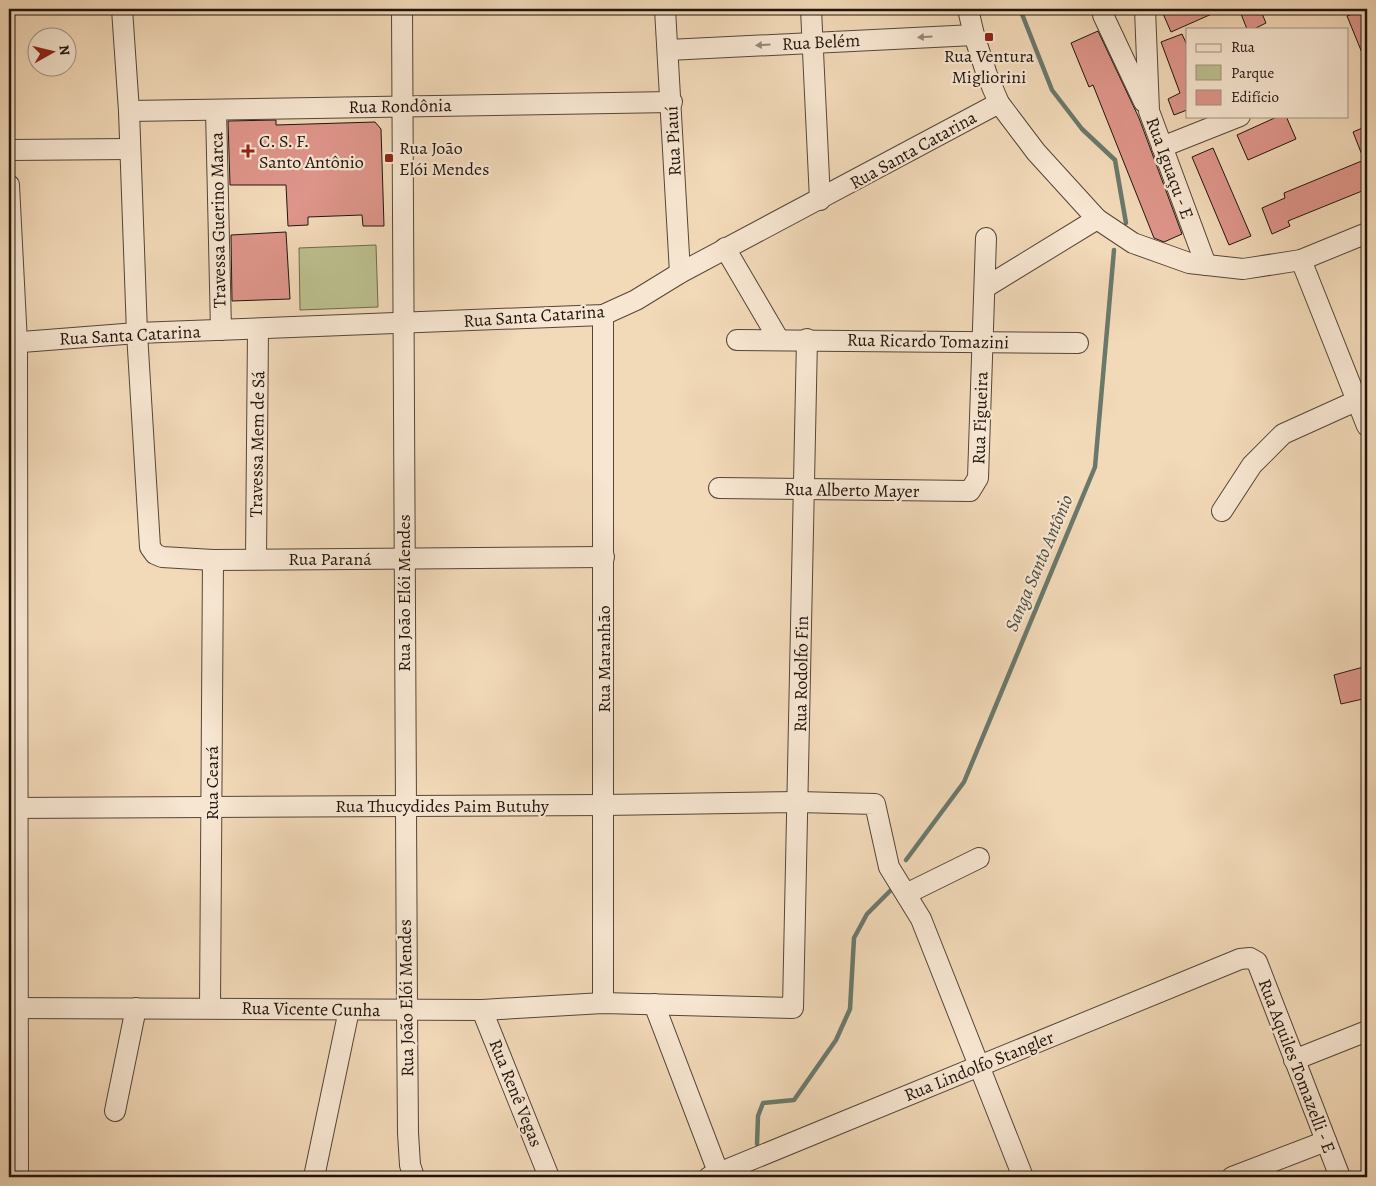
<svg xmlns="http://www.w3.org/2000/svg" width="1376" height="1186" viewBox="0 0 1376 1186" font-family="Alegreya,serif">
<rect width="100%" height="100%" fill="#f2d9b8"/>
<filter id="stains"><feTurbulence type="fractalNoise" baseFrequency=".004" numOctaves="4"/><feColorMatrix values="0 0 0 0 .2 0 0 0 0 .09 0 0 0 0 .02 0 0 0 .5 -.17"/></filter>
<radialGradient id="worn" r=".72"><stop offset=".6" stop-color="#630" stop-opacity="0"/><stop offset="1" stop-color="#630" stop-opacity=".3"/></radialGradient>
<polygon fill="#bcbf8e" stroke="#6e6a4e" points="376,245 378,307 300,310 299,248"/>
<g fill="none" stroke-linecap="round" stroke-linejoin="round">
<g stroke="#6a796b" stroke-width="4.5">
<polyline points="1020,9 1052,90 1082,129 1115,160 1126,223"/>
<polyline points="906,860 964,782 1095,467 1114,250"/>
<polyline points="757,1144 758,1116 763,1103 794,1100 836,1040 850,1009 854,938 867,914 891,890"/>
</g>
</g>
<g fill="#de958a" stroke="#20150f">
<polygon points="1161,9 1223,9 1171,32"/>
<polygon points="1239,9 1260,9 1266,23 1254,29 1247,29"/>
<polygon points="1364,9 1367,16 1367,65 1347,16"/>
<polygon points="1098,31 1139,118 1182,234 1164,242 1154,238 1093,85 1089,87 1071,43"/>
<polygon points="1182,34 1187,45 1187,110 1174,115 1168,99 1180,93 1161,42"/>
<polygon points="1279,116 1286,116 1296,139 1248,160 1237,135"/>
<polygon points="276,120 276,125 375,122 381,129 384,226 363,226 362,215 308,217 308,225 288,226 286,185 230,185 228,121"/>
<polygon points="1367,126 1367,189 1288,221 1290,226 1272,234 1262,208 1285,198 1284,193 1364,160 1353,132"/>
<polygon points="1213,148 1251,236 1229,245 1192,157"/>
<polygon points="286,232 290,299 232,301 231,235"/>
<polygon points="1367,666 1367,698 1341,704 1334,675"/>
</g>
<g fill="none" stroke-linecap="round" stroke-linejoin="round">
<g stroke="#544639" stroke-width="22">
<g id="minor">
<polyline points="122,9 129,111 137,333 150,547 155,554 162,557 213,560 604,557"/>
<polyline points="402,9 407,1010 408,1133 410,1165 414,1177"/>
<polyline points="665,9 680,273"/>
<polyline points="811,9 820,200"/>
<polyline points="968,9 974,35 987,75 999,103 1036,152 1097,219 1133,243 1189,263 1243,269 1301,260 1367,233"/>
<polyline points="1104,9 1103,15 1144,102"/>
<polyline points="1145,9 1149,111 1206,265"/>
<polyline points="668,50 974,35"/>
<polyline points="216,110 221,330"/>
<polyline points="129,111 672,102"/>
<polyline points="1162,147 1240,116"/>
<polyline points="9,150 130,149"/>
<polyline points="9,185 17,343 18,1177"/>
<polyline points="725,248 779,340"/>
<polyline points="1301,260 1367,426"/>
<polyline points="986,287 1097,219"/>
<polyline points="603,315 603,1003"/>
<polyline points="737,340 1078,343"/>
<polyline points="9,343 137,333 603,315 636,300 680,273 999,103"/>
<polyline points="719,488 970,491 978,478 986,238"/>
<polyline points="1222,511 1252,465 1283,434 1367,396"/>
<polyline points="256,559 258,329"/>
<polyline points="9,808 604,805 798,802 875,804 889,867 921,919 1023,1177"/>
<polyline points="906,894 979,858"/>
<polyline points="654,1004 720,1177"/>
<polyline points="210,1007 213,560"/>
<polyline points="9,1008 482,1010 603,1003 793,1008 807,339"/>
<polyline points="482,1010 549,1177"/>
<polyline points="1294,1060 1367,1031"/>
<polyline points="115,1111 136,1008"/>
<polyline points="314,1177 349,1010"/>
<polyline points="709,1177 1240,959 1250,958 1257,962 1340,1177"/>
<polyline points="1232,1177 1326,1141"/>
</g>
</g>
<use href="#minor" stroke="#f7e6d1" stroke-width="20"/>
</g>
<defs><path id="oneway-solid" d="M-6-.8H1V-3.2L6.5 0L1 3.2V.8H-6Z" transform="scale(1.25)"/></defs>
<g fill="#96887a">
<use href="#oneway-solid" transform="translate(925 37) rotate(177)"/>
<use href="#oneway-solid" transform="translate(763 45) rotate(177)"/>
</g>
<g fill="#8f2418" stroke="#f7e6d1" stroke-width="2">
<rect x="984" y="32" width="10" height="10" rx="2.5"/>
<path d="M245.5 143.5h5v5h5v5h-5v5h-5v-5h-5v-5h5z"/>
<rect x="384" y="153" width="10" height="10" rx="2.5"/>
</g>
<g text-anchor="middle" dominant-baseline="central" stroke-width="4.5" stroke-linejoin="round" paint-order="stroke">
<g font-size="18" fill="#20150f" stroke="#f7e6d1">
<text transform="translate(821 42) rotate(-3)">Rua Belém</text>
<text transform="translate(400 106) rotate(-1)">Rua Rondônia</text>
<text transform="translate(673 141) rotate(-93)">Rua Piauí</text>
<text transform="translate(913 150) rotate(-29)">Rua Santa Catarina</text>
<text transform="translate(1170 168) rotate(70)">Rua Iguaçu - E</text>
<text transform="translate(218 220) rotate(-91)">Travessa Guerino Marca</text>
<text transform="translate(534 316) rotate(-4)">Rua Santa Catarina</text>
<text transform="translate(130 335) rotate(-3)">Rua Santa Catarina</text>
<text transform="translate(928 341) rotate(1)">Rua Ricardo Tomazini</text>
<text transform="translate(980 418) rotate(-88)">Rua Figueira</text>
<text transform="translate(257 444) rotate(-89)">Travessa Mem de Sá</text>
<text transform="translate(852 490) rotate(1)">Rua Alberto Mayer</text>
<text x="330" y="559">Rua Paraná</text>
<text transform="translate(404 593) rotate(-90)">Rua João Elói Mendes</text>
<text transform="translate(604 659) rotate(-90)">Rua Maranhão</text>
<text transform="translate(801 674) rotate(-89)">Rua Rodolfo Fin</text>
<text transform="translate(212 783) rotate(-90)">Rua Ceará</text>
<text x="442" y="806">Rua Thucydides Paim Butuhy</text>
<text transform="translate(406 998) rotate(-91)">Rua João Elói Mendes</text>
<text transform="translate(311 1009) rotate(1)">Rua Vicente Cunha</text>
<text transform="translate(979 1066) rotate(-22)">Rua Lindolfo Stangler</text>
<text transform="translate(1297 1066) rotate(69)">Rua Aquiles Tomazelli - E</text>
<text transform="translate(516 1093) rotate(68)">Rua Renê Vegas</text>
</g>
<g font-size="18" fill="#20150f" stroke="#f7e6d1" text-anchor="start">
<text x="989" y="56" text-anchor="middle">Rua Ventura<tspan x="989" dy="21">Migliorini</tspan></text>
<text x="259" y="141">C. S. F.<tspan x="259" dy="21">Santo Antônio</tspan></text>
<text x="399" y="148">Rua João<tspan x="399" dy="21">Elói Mendes</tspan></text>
</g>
<g font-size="19" font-style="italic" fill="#4b4f45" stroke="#f7e6d1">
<text transform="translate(1039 563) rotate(-67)">Sanga Santo Antônio</text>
</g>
</g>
<rect width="1376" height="1186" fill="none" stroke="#f2d9b8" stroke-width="30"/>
<rect x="10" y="10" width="1356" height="1166" fill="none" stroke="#20150f" stroke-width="2.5"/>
<rect x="15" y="15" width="1346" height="1156" fill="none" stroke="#20150f"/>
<rect x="1186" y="28" width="162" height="90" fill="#f7e6d1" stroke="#a19283"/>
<rect x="1196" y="44" width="25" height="8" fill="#f7e6d1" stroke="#a19283"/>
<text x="1231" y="52" font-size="15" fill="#20150f">Rua</text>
<rect x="1196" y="65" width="25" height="15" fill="#bcbf8e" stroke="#a19283"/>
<text x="1231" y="78" font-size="15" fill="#20150f">Parque</text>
<rect x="1196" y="90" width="25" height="15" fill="#de958a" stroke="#a19283"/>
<text x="1231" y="102" font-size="15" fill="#20150f">Edifício</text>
<g transform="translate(52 52) rotate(82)"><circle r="24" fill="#f7e6d1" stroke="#a19283"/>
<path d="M0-4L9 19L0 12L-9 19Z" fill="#8f2418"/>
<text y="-8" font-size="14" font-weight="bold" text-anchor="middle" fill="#20150f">N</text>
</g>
<rect width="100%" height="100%" filter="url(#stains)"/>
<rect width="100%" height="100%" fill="url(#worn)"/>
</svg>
